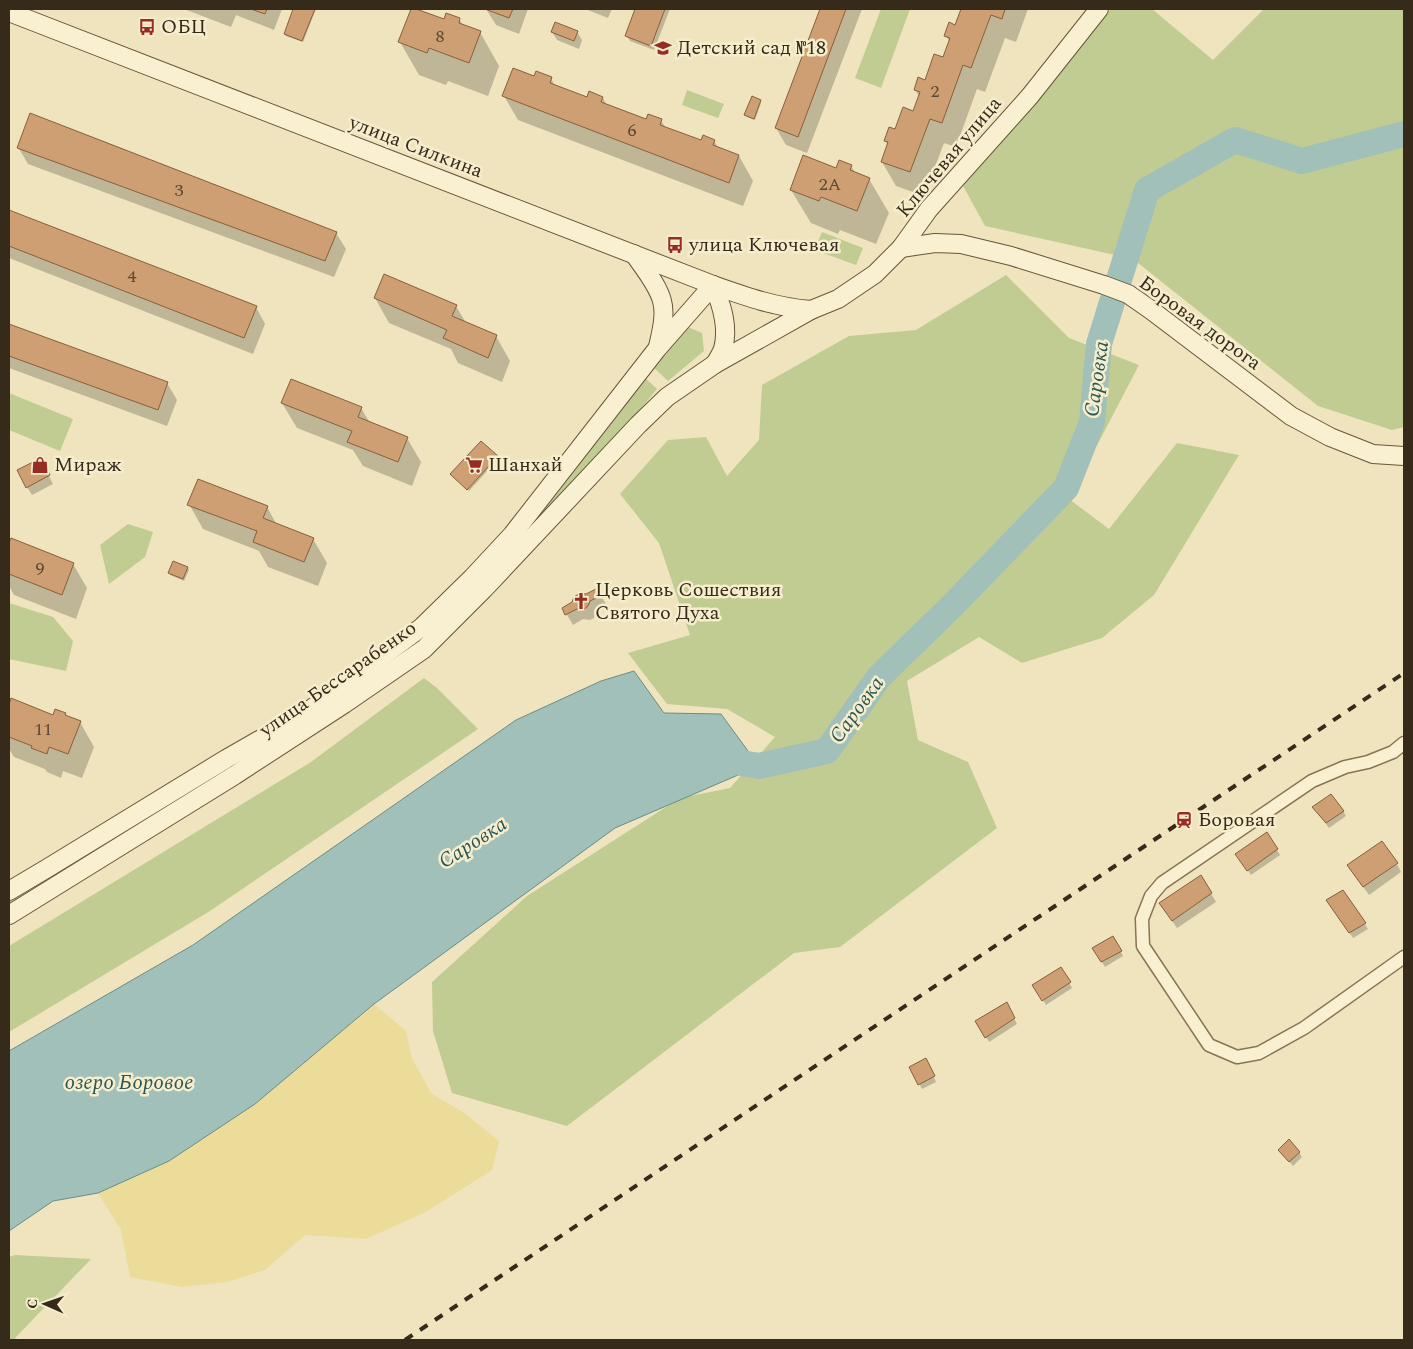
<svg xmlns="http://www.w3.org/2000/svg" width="1413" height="1349" viewBox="0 0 1413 1349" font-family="Spectral,serif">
<rect width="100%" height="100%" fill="#efe4be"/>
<g fill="#c1cc92">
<polygon points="881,9 910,9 881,88 855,78"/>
<polygon points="1111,9 1152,9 1213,60 1264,9 1404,9 1404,427 1392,430 1318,406 1133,259 985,226 962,184"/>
<polygon points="687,90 724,104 718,118 682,105"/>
<polygon points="822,232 863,248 856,265 815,250"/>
<polygon points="1006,275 1069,338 1139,365 1069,499 1109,529 1177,443 1239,455 1154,595 1102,638 1022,663 979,637 907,681 918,740 968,762 997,828 840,947 794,953 567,1126 452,1093 433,1031 432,982 527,896 680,798 730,788 775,737 727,709 667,704 628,653 690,635 659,543 620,494 668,440 706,437 727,476 759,440 762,385 849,336 916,330"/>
<polygon points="688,327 702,333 704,351 668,381 652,366"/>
<polygon points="643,376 657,389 615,440 485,582"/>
<polygon points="9,393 73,419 60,451 9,430"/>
<polygon points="128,524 153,532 145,557 109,584 100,545"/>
<polygon points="9,603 53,617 73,641 66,671 9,659"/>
<polygon points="424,678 437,688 478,729 210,911 9,1032 9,946 311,762"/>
<polygon points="220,766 225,772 9,907 9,896"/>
<polygon points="15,1255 91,1259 16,1337 15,1340 9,1340 9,1257"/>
</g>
<polygon fill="#ecdc99" points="374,1004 406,1031 412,1059 432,1094 466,1114 499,1141 492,1170 426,1212 366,1239 305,1235 265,1270 227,1282 182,1287 130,1277 121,1230 98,1193 169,1161 255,1104"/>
<polygon fill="#a1c0b9" stroke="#698d87" points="634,671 664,713 721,714 759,766 615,828 374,1004 255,1104 169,1161 98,1193 53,1201 9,1231 9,1051 193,945 516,720 601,681"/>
<g fill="#0003">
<polygon points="184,9 282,9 274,30 236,15 231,27"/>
<polygon points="294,9 316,9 303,42 286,36 285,33"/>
<polygon points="412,9 444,21 459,19 463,25 480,32 499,66 488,96 448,81 446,85 419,75 400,42"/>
<polygon points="486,9 528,9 519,34 496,25"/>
<polygon points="585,9 612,9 608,18"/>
<polygon points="630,9 670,9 654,50 630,41 627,36 636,11"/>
<polygon points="822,9 862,9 807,153 786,145 776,128"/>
<polygon points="962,9 1028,9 1016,42 1005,38 985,92 977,89 956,147 944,143 924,196 896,186 882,162 888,145 885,141 914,113 919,97 915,89 926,81 944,59 950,43 946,36 956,26"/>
<polygon points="552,32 577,32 582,40 579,49 557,40"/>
<polygon points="535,78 551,78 555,86 588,98 603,98 607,106 646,121 661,120 666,128 701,142 714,141 719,149 739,156 753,181 743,206 518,120 504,96"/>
<polygon points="760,101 761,103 755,120 747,117 746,115"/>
<polygon points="18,147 336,233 346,249 334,277 28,164"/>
<polygon points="851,166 856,174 869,179 889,213 876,244 840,230 838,234 811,223 791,190 837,170"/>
<polygon points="9,212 256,307 265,324 253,354 9,258"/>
<polygon points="375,298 456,306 466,323 496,336 510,361 502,382 458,363 451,349 389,323"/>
<polygon points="9,326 167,383 177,400 167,426 9,368"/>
<polygon points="282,403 361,408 370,423 407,438 421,462 412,486 363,466 353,450 297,428"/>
<polygon points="497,457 498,459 469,491 453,476"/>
<polygon points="45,468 53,484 32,495 27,487"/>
<polygon points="189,504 267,507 277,525 313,539 327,563 318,586 268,567 259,551 203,529"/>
<polygon points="11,540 73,564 87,588 76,619 14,595 9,586 9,546"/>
<polygon points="174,562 188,568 189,570 184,581 170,575 169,573"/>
<polygon points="597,589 607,606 596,612 594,618 590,620 583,619 573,625 563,608"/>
<polygon points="12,700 54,716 65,714 67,717 80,722 94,747 82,778 63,771 61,778 47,772 45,769 14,757 9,749 9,709"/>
<polygon points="1314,808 1343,811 1346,816 1329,828"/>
<polygon points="1267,833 1280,855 1251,875 1240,859"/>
<polygon points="1397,864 1401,872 1369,895 1353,873"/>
<polygon points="1201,877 1216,902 1177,928 1165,911"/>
<polygon points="1343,891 1368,929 1353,938 1331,905"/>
<polygon points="1113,937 1123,956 1105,967 1094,949"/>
<polygon points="1061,968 1072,988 1046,1005 1034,985"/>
<polygon points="1007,1004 1017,1024 989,1042 977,1021"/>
<polygon points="928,1064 936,1082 922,1089 911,1068"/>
<polygon points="1280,1150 1299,1152 1302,1157 1293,1166"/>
</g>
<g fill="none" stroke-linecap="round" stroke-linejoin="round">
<polyline stroke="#a1c0b9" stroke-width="26" points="724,760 759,766 827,751 879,677 952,606 1066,488 1092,422 1099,344 1147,190 1235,140 1302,161 1404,134"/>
</g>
<g fill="#ce9f72" stroke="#875f3c">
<polygon points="251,9 267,9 265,14"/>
<polygon points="293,9 315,9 302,41 284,34"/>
<polygon points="411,9 416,9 444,19 446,13 460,18 459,23 481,31 469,63 429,48 427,53 398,42"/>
<polygon points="485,9 513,9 509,18"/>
<polygon points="635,9 665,9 651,46 625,36"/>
<polygon points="820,9 846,9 798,137 775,128"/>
<polygon points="961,9 1005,9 1002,19 991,15 971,68 963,65 942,123 930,119 910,172 881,162 888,142 884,141 889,127 895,129 903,107 913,111 920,92 914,90 918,77 925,80 934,54 943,57 950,38 944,36 949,22 955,25"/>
<polygon points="555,22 578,31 574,41 551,32"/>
<polygon points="513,68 534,76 536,71 552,77 550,83 587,97 589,91 603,97 601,102 646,119 648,114 662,119 660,125 701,140 703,135 715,140 713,145 739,155 729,183 502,96"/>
<polygon points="752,96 761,100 754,119 744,115"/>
<polygon points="30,113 337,232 325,261 17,148"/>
<polygon points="803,155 836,168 839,160 852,165 850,170 870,178 857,211 821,197 819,201 790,190"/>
<polygon points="9,210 257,306 244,338 9,246"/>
<polygon points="384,274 457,305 452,316 497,335 488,358 443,338 447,330 374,298"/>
<polygon points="9,324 168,382 158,410 9,356"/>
<polygon points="291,379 362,407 358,417 408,437 398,462 347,442 352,431 281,403"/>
<polygon points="481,441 498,456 467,490 450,474"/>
<polygon points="41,458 50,475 26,488 17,470"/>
<polygon points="198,479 268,506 263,518 314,538 304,562 253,542 257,531 187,505"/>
<polygon points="11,538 74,563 62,595 9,574 9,543"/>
<polygon points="173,561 188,567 183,579 168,573"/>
<polygon points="598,588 602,595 590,601 588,606 583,610 577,609 565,615 562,608 572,602 574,597 580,593 586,594"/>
<polygon points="11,698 53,715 55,709 66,713 65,715 81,721 68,754 49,747 47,754 31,748 32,746 9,737 9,705"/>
<polygon points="1331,794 1344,811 1326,823 1312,807"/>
<polygon points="1267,832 1278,849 1247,871 1235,854"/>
<polygon points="1382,841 1398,863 1363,887 1347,865"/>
<polygon points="1201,875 1212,893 1172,921 1159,903"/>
<polygon points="1343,890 1366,923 1349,933 1326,900"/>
<polygon points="1113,936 1122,951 1101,962 1092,948"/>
<polygon points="1061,967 1071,982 1042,1001 1032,985"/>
<polygon points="1007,1002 1015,1018 985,1038 975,1021"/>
<polygon points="926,1058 935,1076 918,1085 909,1067"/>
<polygon points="1289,1139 1300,1152 1289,1162 1278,1150"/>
</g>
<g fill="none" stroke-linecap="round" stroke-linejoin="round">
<g stroke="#877456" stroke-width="15">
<polyline id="street" points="1404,743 1393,752 1368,762 1345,767 1312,781 1162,883 1151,896 1142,919 1143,946 1209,1045 1237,1057 1259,1053 1304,1028 1404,957"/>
</g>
<g stroke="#68553a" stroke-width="20">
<g id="secondary">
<path d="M 9,12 L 713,285 C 747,297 775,307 811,310"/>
<polyline points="901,248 935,243 961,244 1011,256 1104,285 1128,294 1151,310 1291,416 1330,437 1373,454 1404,456"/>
<path d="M 634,254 C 643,267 658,285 662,301 C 666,315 661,333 658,347"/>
<path d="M 713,285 C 722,305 729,327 723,349 C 721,354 718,359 715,364"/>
<polyline points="9,891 46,869 226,759 303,715 422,627 472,578 512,535 657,349 713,285"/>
<polyline points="9,915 235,775 344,704 424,649 484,589 638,425 667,397 715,364 811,310 838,299 875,274 901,248 929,209 1030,96 1099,9"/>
</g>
</g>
<use href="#street" stroke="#f9f0d1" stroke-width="12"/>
<use href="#secondary" stroke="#f9f0d1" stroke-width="18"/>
<polyline stroke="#362a1b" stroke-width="4" stroke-dasharray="9 9" stroke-linecap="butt" points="405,1340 1404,673"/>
</g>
<defs>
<g id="bus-bare" transform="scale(1.35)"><path d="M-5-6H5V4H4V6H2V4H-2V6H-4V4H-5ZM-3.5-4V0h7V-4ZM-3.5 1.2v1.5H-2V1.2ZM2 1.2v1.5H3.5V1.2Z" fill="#972c25" stroke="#f6edcd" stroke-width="2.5" paint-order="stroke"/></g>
<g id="school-bare" transform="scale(1.35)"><path d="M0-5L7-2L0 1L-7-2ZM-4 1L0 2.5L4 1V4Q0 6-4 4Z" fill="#972c25" stroke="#f6edcd" stroke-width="2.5" paint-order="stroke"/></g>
<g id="shop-bare" transform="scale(1.35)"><path d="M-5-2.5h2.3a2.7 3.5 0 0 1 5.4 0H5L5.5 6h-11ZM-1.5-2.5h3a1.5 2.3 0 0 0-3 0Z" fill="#972c25" stroke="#f6edcd" stroke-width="2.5" paint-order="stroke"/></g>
<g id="supermarket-bare" transform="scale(1.35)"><path d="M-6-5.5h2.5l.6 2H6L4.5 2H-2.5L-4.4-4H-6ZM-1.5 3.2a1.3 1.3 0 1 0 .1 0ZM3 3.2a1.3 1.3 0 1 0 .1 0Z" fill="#972c25" stroke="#f6edcd" stroke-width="2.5" paint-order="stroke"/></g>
<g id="church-bare" transform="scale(1.35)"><path d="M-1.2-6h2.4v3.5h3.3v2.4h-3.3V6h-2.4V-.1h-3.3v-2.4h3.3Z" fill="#972c25" stroke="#f6edcd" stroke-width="2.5" paint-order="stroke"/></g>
<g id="station-bare" transform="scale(1.35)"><path d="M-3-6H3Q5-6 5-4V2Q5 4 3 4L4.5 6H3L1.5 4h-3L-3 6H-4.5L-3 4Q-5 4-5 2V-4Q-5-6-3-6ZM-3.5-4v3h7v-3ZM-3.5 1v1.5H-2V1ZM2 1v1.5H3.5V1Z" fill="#972c25" stroke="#f6edcd" stroke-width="2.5" paint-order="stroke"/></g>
</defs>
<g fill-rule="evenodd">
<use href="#bus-bare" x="147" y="27"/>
<use href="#school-bare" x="663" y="48"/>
<use href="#bus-bare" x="675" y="245"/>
<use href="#shop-bare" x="40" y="465"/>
<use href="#supermarket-bare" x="474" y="465"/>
<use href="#church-bare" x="581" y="601"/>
<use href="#station-bare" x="1184" y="820"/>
</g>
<g text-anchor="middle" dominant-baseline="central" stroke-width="5" stroke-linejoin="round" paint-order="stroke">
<g font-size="18" fill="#5c4731">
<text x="440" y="36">8</text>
<text x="935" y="91">2</text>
<text x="632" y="130">6</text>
<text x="830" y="184">2А</text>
<text x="179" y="190">3</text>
<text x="132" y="276">4</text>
<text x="40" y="568">9</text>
<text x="43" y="729">11</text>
</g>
<g font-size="20" fill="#362a1b" stroke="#f6edcd" text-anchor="start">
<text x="161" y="27">ОБЦ</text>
<text x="677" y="48">Детский сад №18</text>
<text x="689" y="245">улица Ключевая</text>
<text x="54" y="465">Мираж</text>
<text x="488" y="465">Шанхай</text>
<text x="595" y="590">Церковь Сошествия<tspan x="595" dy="23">Святого Духа</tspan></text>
<text x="1198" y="820">Боровая</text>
</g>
<g font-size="20" fill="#362a1b" stroke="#f6edcd">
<text transform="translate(416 147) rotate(21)">улица Силкина</text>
<text transform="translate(949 157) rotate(-50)">Ключевая улица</text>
<text transform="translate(1200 323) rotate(36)">Боровая дорога</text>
<text transform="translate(338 679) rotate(-35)">улица Бессарабенко</text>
</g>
<g font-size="21" font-style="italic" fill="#2a5656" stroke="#f6edcd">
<text transform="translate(1097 379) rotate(-82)">Саровка</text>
<text transform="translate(857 710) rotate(-54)">Саровка</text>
<text transform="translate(473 843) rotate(-33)">Саровка</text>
<text x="129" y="1083">озеро Боровое</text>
</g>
</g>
<rect width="1413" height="1349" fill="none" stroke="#362a1b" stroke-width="20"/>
<g transform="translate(45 1304) rotate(272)" stroke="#f6edcd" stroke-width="4" paint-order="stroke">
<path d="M0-4L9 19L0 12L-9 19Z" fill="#362a1b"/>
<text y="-8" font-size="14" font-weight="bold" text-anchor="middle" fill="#362a1b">С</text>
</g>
</svg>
